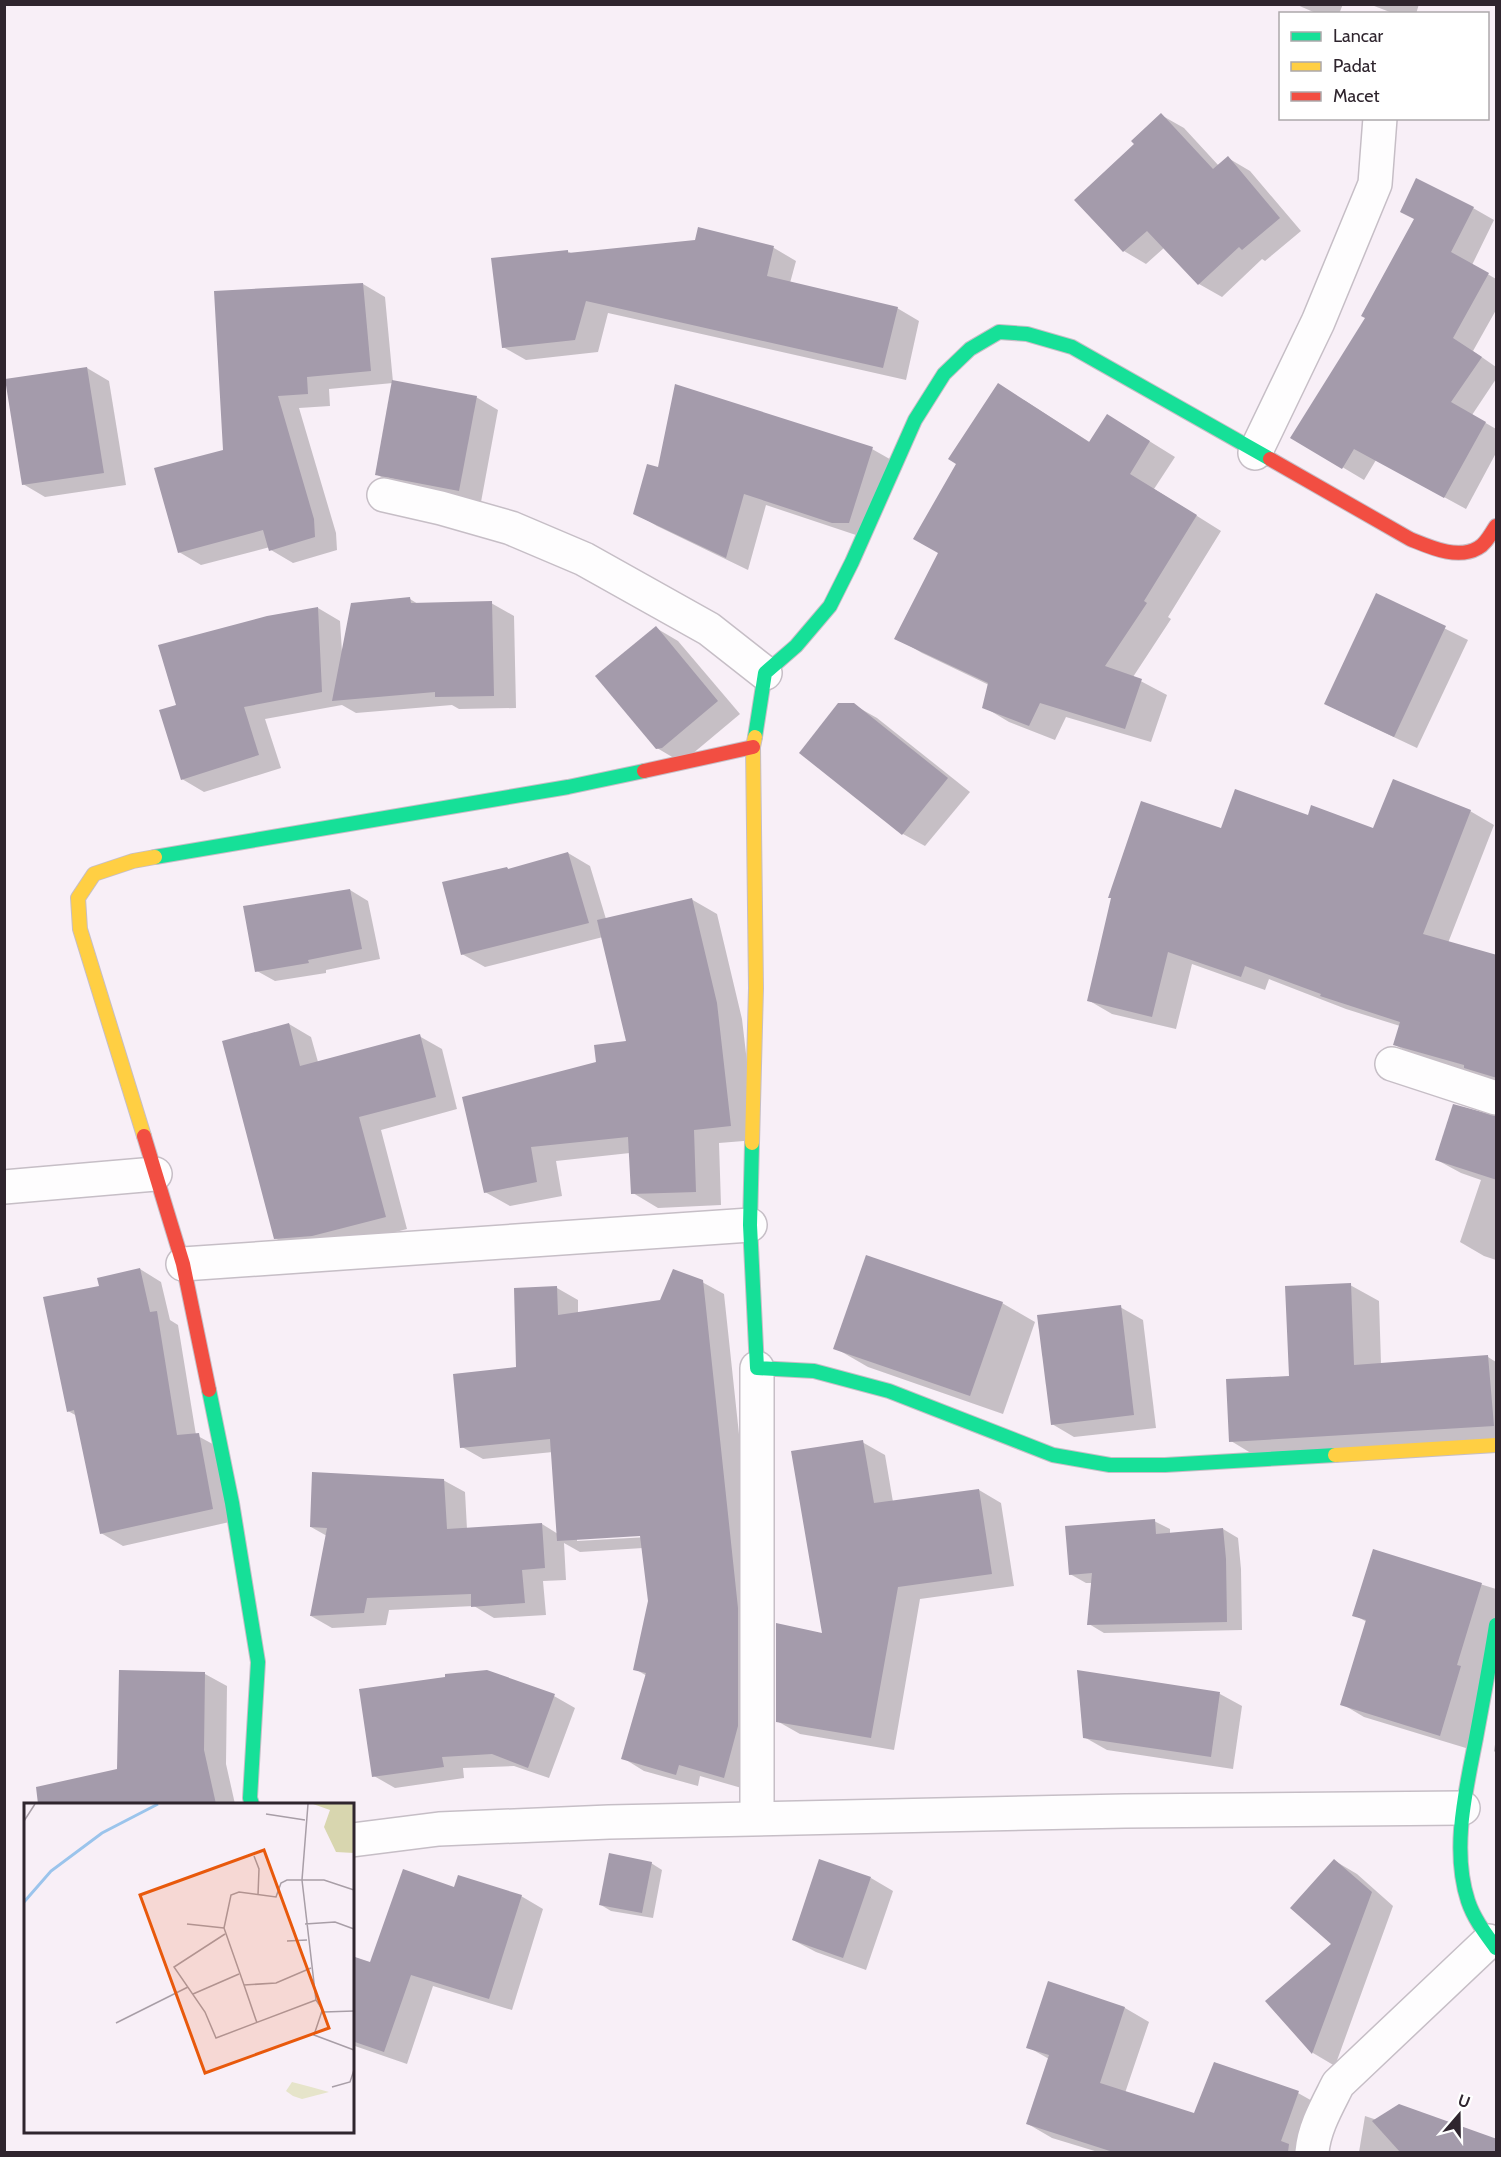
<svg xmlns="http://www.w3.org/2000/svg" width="1501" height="2157" viewBox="0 0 1501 2157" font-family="Cabin,sans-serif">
<rect width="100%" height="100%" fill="#f8eff7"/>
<g fill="#0003" fill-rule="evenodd">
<polygon points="1295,4 1343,4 1339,14 1318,14"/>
<polygon points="1369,4 1419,4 1416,14 1395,14"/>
<polygon points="1161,115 1184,128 1219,166 1228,158 1250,171 1301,231 1265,261 1262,259 1222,297 1199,284 1165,247 1146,264 1124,251 1136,144"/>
<polygon points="1473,208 1494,220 1472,265 1496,279 1496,310 1473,351 1496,367 1496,379 1472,415 1496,429 1496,453 1466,509 1376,460 1364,480 1292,437"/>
<polygon points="699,229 774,248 796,261 790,283 897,308 919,321 906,380 608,313 598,352 526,360 503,347 567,251 573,254 696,241"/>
<polygon points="363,284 385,297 393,382 476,397 498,410 481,502 399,487 376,474 393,383 329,389 330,406 299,408 336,533 337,550 293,563 271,550 270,547 201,565 179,552 224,451"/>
<polygon points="87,368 109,381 126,485 45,497 23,484"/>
<polygon points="1024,400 1091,443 1133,431 1175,457 1154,489 1221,531 1168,617 1171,619 1133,677 1167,695 1151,742 1066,717 1055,740 1009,722 984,707 989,685 922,653 896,638"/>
<polygon points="872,449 895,462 856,535 766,505 748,570 657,526 635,513 659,469"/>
<polygon points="1377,595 1468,640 1417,748 1349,716 1326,704"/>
<polygon points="410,599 418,604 491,603 514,616 516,708 459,709 452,705 356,713 342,705 265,719 281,768 204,792 182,779 178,706 318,608 340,621 342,652"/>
<polygon points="656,628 678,641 740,714 685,760 679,761 657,748"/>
<polygon points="854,705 877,718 970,792 925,846 903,834"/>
<polygon points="1470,811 1494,825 1448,943 1496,956 1496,1083 1479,1075 1419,1058 1395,1045 1400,1026 1346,1009 1269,979 1265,990 1192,964 1176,1029 1112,1014 1088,1000 1222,830 1309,817 1374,830"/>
<polygon points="568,853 590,866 606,919 691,899 717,914 742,1019 756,1140 719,1143 721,1205 658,1208 633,1193 630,1153 556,1161 562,1196 510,1206 485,1192 597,1063 628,1042 603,937 485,967 462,954 507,868 510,870"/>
<polygon points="350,890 368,901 380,959 326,970 326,973 275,981 257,971"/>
<polygon points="289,1024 311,1037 318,1062 419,1036 442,1049 457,1109 381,1130 407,1229 335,1248 298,1251 275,1238"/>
<polygon points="1496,1118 1496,1260 1484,1256 1460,1242 1481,1180 1461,1173 1437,1160"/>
<polygon points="140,1269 161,1282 170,1320 178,1325 196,1435 220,1448 234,1521 123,1546 101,1533 77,1416 68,1411 101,1287"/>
<path d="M 702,1282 L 724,1294 L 759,1621 L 745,1789 L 700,1776 L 698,1786 L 644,1771 L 623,1758 L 647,1676 L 635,1669 L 649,1601 L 643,1548 L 580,1552 L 564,1543 L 566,1580 L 543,1581 L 546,1615 L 494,1618 L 474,1606 L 389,1610 L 386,1625 L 332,1628 L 311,1616 L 327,1536 L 311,1527 L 443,1480 L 465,1492 L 467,1529 L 542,1524 L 558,1534 L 553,1452 L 483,1459 L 462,1447 L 518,1369 L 557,1288 L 578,1300 L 578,1314 L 661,1301 ZM 648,1534 L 648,1537 L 577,1541 L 577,1538 Z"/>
<polygon points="1350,1285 1379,1301 1381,1364 1488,1357 1496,1362 1496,1443 1259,1458 1231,1441 1291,1377"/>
<polygon points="1002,1303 1035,1322 1003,1414 868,1367 835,1348"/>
<polygon points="1120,1307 1143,1320 1156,1428 1074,1437 1052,1424"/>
<polygon points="862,1442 885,1455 893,1502 979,1490 1001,1503 1014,1586 920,1599 894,1750 800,1734 777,1721 824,1635"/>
<polygon points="1154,1521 1170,1529 1170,1534 1223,1529 1238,1538 1241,1569 1242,1630 1104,1633 1089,1624 1093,1583 1086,1583 1070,1574"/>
<polygon points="1374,1551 1496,1589 1496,1652 1479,1752 1364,1717 1342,1704 1367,1622 1354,1615"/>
<polygon points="1079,1672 1220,1694 1242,1706 1233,1769 1107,1750 1084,1737"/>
<polygon points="205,1674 227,1686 226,1764 235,1804 91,1804 85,1778 119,1770"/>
<polygon points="554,1696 575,1708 549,1778 514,1766 463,1768 464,1778 395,1788 374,1776"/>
<polygon points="1496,1738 1496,1753 1494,1751"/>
<polygon points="1335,1861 1357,1874 1393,1906 1335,2066 1313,2053 1267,2001 1333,1944"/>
<polygon points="651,1863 662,1870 653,1918 611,1911 601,1905"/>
<polygon points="871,1878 893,1891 866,1970 816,1952 793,1940"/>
<polygon points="455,1889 521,1896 543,1909 512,2010 433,1986 407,2064 352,2045 352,1958 371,1964"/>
<polygon points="1049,1983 1125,2008 1149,2022 1125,2093 1195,2115 1214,2064 1298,2093 1323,2107 1306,2152 1098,2152 1052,2138 1028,2124 1049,2059 1028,2047"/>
<polygon points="1365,2116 1377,2120 1489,2144 1486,2152 1359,2152"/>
</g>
<g fill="#a49bab">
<polygon points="1161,113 1213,169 1228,156 1280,218 1242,250 1239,247 1198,285 1147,231 1123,252 1074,200 1134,144 1131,141"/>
<polygon points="1416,178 1474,207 1451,252 1489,273 1453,338 1482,357 1451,402 1486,422 1444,498 1354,449 1342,469 1290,438 1365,318 1361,316 1414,219 1400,212"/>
<polygon points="698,227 774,246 767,276 898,307 883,368 586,301 575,340 502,348 491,258 568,250 568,253 695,240"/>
<polygon points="363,283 371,371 307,377 308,394 278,396 314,519 315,537 269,551 263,530 178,553 154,468 223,450 214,291"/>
<polygon points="87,367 104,473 22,485 5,379"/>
<polygon points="392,380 477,396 459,491 375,475"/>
<polygon points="998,383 1089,442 1107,414 1150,441 1130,474 1197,515 1144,601 1147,603 1105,666 1142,679 1125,729 1040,703 1029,726 982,708 988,683 894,639 938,553 913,539 956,464 948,459"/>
<polygon points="675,384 873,447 849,523 832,523 744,494 726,558 633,514 647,464 658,467"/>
<polygon points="1376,593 1446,626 1394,737 1324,704"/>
<polygon points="410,597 411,603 492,601 494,696 435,697 435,692 332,701 351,603"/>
<polygon points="318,607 322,692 244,707 259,755 181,780 159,710 176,705 158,645 267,616"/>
<polygon points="656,626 718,701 662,748 656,749 595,676"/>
<polygon points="838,703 854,703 948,778 902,835 799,753"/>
<polygon points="1393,779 1471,810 1423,934 1497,955 1497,1078 1464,1068 1464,1065 1393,1045 1400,1022 1320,996 1321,994 1245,966 1241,977 1168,952 1152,1017 1087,1001 1111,898 1108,898 1141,801 1221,828 1235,789 1308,815 1311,805 1373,828"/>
<polygon points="568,852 589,923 461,955 442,882 507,867 508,869"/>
<polygon points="350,889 362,949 308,960 309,963 255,972 243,906"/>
<polygon points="692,898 717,1003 731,1126 694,1130 696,1192 631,1194 628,1137 531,1147 537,1182 484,1193 462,1097 596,1062 594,1045 626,1041 597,920"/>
<polygon points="289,1023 300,1066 420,1034 436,1097 359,1117 386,1217 312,1236 274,1239 222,1041"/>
<polygon points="1453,1104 1497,1116 1497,1180 1435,1160"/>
<polygon points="866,1255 1003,1302 970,1396 833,1349"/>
<polygon points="140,1268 150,1312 157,1311 177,1435 199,1433 213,1509 100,1534 74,1410 67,1412 43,1297 99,1286 97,1278"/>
<polygon points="673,1269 703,1280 738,1608 738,1726 724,1778 679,1765 676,1775 621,1759 646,1673 633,1670 648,1601 640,1536 557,1541 550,1439 460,1448 453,1374 516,1367 514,1288 557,1286 558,1315 660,1300"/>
<polygon points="1351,1283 1354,1365 1488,1355 1494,1426 1229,1442 1226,1379 1289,1376 1285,1286"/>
<polygon points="1121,1305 1134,1415 1051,1425 1037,1315"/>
<polygon points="863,1440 874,1503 979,1489 992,1574 898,1587 871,1738 776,1722 776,1623 822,1633 791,1451"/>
<polygon points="312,1472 444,1479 447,1529 542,1523 545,1568 522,1570 525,1603 471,1607 471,1594 367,1598 364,1613 310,1616 327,1528 310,1527"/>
<polygon points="1155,1519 1156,1534 1223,1528 1226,1559 1227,1622 1087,1625 1092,1573 1069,1575 1065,1526"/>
<polygon points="1373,1549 1482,1583 1457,1665 1461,1666 1440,1736 1340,1705 1366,1620 1352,1616"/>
<polygon points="119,1670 205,1672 204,1750 216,1804 38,1804 36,1787 117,1769"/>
<polygon points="487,1670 555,1694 528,1768 492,1754 442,1757 444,1767 372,1777 359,1689 445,1677 445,1674"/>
<polygon points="1077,1670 1220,1692 1211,1757 1083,1738"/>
<polygon points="609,1853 652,1862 642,1913 599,1905"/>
<polygon points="819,1859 871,1877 843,1958 792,1940"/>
<polygon points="1334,1859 1372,1892 1312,2054 1265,2001 1331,1944 1290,1908"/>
<polygon points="403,1869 454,1887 458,1875 522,1895 489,1999 411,1975 384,2052 352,2041 352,1956 370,1962"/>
<polygon points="1048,1981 1125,2007 1100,2083 1194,2113 1214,2062 1299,2091 1281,2141 1289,2144 1288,2152 1113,2152 1026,2124 1049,2055 1026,2048"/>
<polygon points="1399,2104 1497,2139 1497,2152 1400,2152 1372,2121"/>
</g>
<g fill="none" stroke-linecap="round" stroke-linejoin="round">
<g stroke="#c6bec6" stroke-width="36">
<g id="street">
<polyline points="1255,453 1318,322 1375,184 1380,118"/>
<polyline points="384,495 441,508 511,528 584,559 709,629 765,673"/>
<polyline points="1392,1064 1496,1098"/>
<polyline points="4,1187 155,1174"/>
<polyline points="183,1264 750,1225"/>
<polyline points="757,1818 757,1368"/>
<polyline points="352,1840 439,1829 609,1822 1125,1811 1463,1808"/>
<path d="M 1312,2152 C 1314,2128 1327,2106 1338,2084 L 1489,1941"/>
</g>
</g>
<g stroke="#c6bec6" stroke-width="16">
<g id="fast">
<polyline points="755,737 765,673 796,646 830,606 852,562 915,420 944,374 970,349 999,332 1027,334 1072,347 1270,459"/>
<polyline points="155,857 568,787 644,771"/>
<polyline points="752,1143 750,1225 757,1368 814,1371 889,1391 1053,1455 1110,1465 1165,1465 1335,1455"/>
<polyline points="209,1390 232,1503 258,1662 250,1798 252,1804"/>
<path d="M 1496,1625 C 1490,1663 1483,1700 1476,1738 C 1466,1790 1451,1849 1468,1901 C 1474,1919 1485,1933 1496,1948"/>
</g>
</g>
<g stroke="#c6bec6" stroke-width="16">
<g id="slow">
<polyline points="144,1136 80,929 78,898 94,874 133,861 155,857"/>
<polyline points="752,1143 756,988 753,747 755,737"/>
<polyline points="1335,1455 1496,1445"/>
</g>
</g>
<g stroke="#c6bec6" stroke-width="16">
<g id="jam">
<path d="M 1270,459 L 1410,539 C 1430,547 1457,560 1478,548 C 1486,544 1491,533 1496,526"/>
<polyline points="644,771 753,747"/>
<polyline points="144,1136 183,1264 209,1390"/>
</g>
</g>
<use href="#street" stroke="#fefdfe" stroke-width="33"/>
<use href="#fast" stroke="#16e098" stroke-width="14"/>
<use href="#slow" stroke="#ffcf43" stroke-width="14"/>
<use href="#jam" stroke="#f24e42" stroke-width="14"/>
</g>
<g transform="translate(24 1803)">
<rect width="330" height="330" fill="#f8eff7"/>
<path d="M 268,279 L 287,284 L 305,289 L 278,296 L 269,293 L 262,288 Z" fill="#e6e4ca"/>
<path d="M 330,1 L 330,50 L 312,49 L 300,24 L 306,7 L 289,1 Z" fill="#d8d6af"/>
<path fill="none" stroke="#9bc4ec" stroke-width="3" d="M 0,99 L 27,68 L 78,30 L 134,1"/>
<path fill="none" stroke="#a89ea7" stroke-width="1.5" d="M 284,1 L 278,77 L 292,197 L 300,209 L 330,208M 242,11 L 281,17M 0,18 L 11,1M 230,53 L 235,66 L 234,92M 163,121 L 200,125M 281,121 L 311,119 L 330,126M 201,131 L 150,164 L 181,209 L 192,235 L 292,197M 263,138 L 283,137M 287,165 L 252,180 L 220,182 L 200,125 L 207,92 L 215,89 L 252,94 L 257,80 L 263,77 L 300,77 L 330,87M 220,182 L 233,220M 169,191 L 215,171M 298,208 L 290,232 L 330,247M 92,220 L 164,184M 308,284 L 326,279 L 330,267"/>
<path fill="#e8590c" fill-opacity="0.15" stroke="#e8590c" stroke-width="3" d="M 240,47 L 305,225 L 181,270 L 116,92 Z"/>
<rect width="330" height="330" fill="none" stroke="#2f252e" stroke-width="3"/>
</g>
<rect width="1501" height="2157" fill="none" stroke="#2f252e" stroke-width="12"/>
<rect x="1279" y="12" width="210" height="108" fill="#ffffff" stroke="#aca8ab" stroke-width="1.5"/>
<rect x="1291" y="32" width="30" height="9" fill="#16e098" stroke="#aca8ab" stroke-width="1.5"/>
<text x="1333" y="42" font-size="18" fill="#2f252e">Lancar</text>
<rect x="1291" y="62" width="30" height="9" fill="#ffcf43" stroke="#aca8ab" stroke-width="1.5"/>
<text x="1333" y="72" font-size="18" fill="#2f252e">Padat</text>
<rect x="1291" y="92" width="30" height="9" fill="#f24e42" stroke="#aca8ab" stroke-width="1.5"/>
<text x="1333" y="102" font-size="18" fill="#2f252e">Macet</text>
<g transform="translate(1459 2115) rotate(20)" stroke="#ffffff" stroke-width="4.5" paint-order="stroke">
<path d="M0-4.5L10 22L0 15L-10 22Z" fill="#2f252e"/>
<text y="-9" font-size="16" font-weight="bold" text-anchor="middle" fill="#2f252e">U</text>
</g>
</svg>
